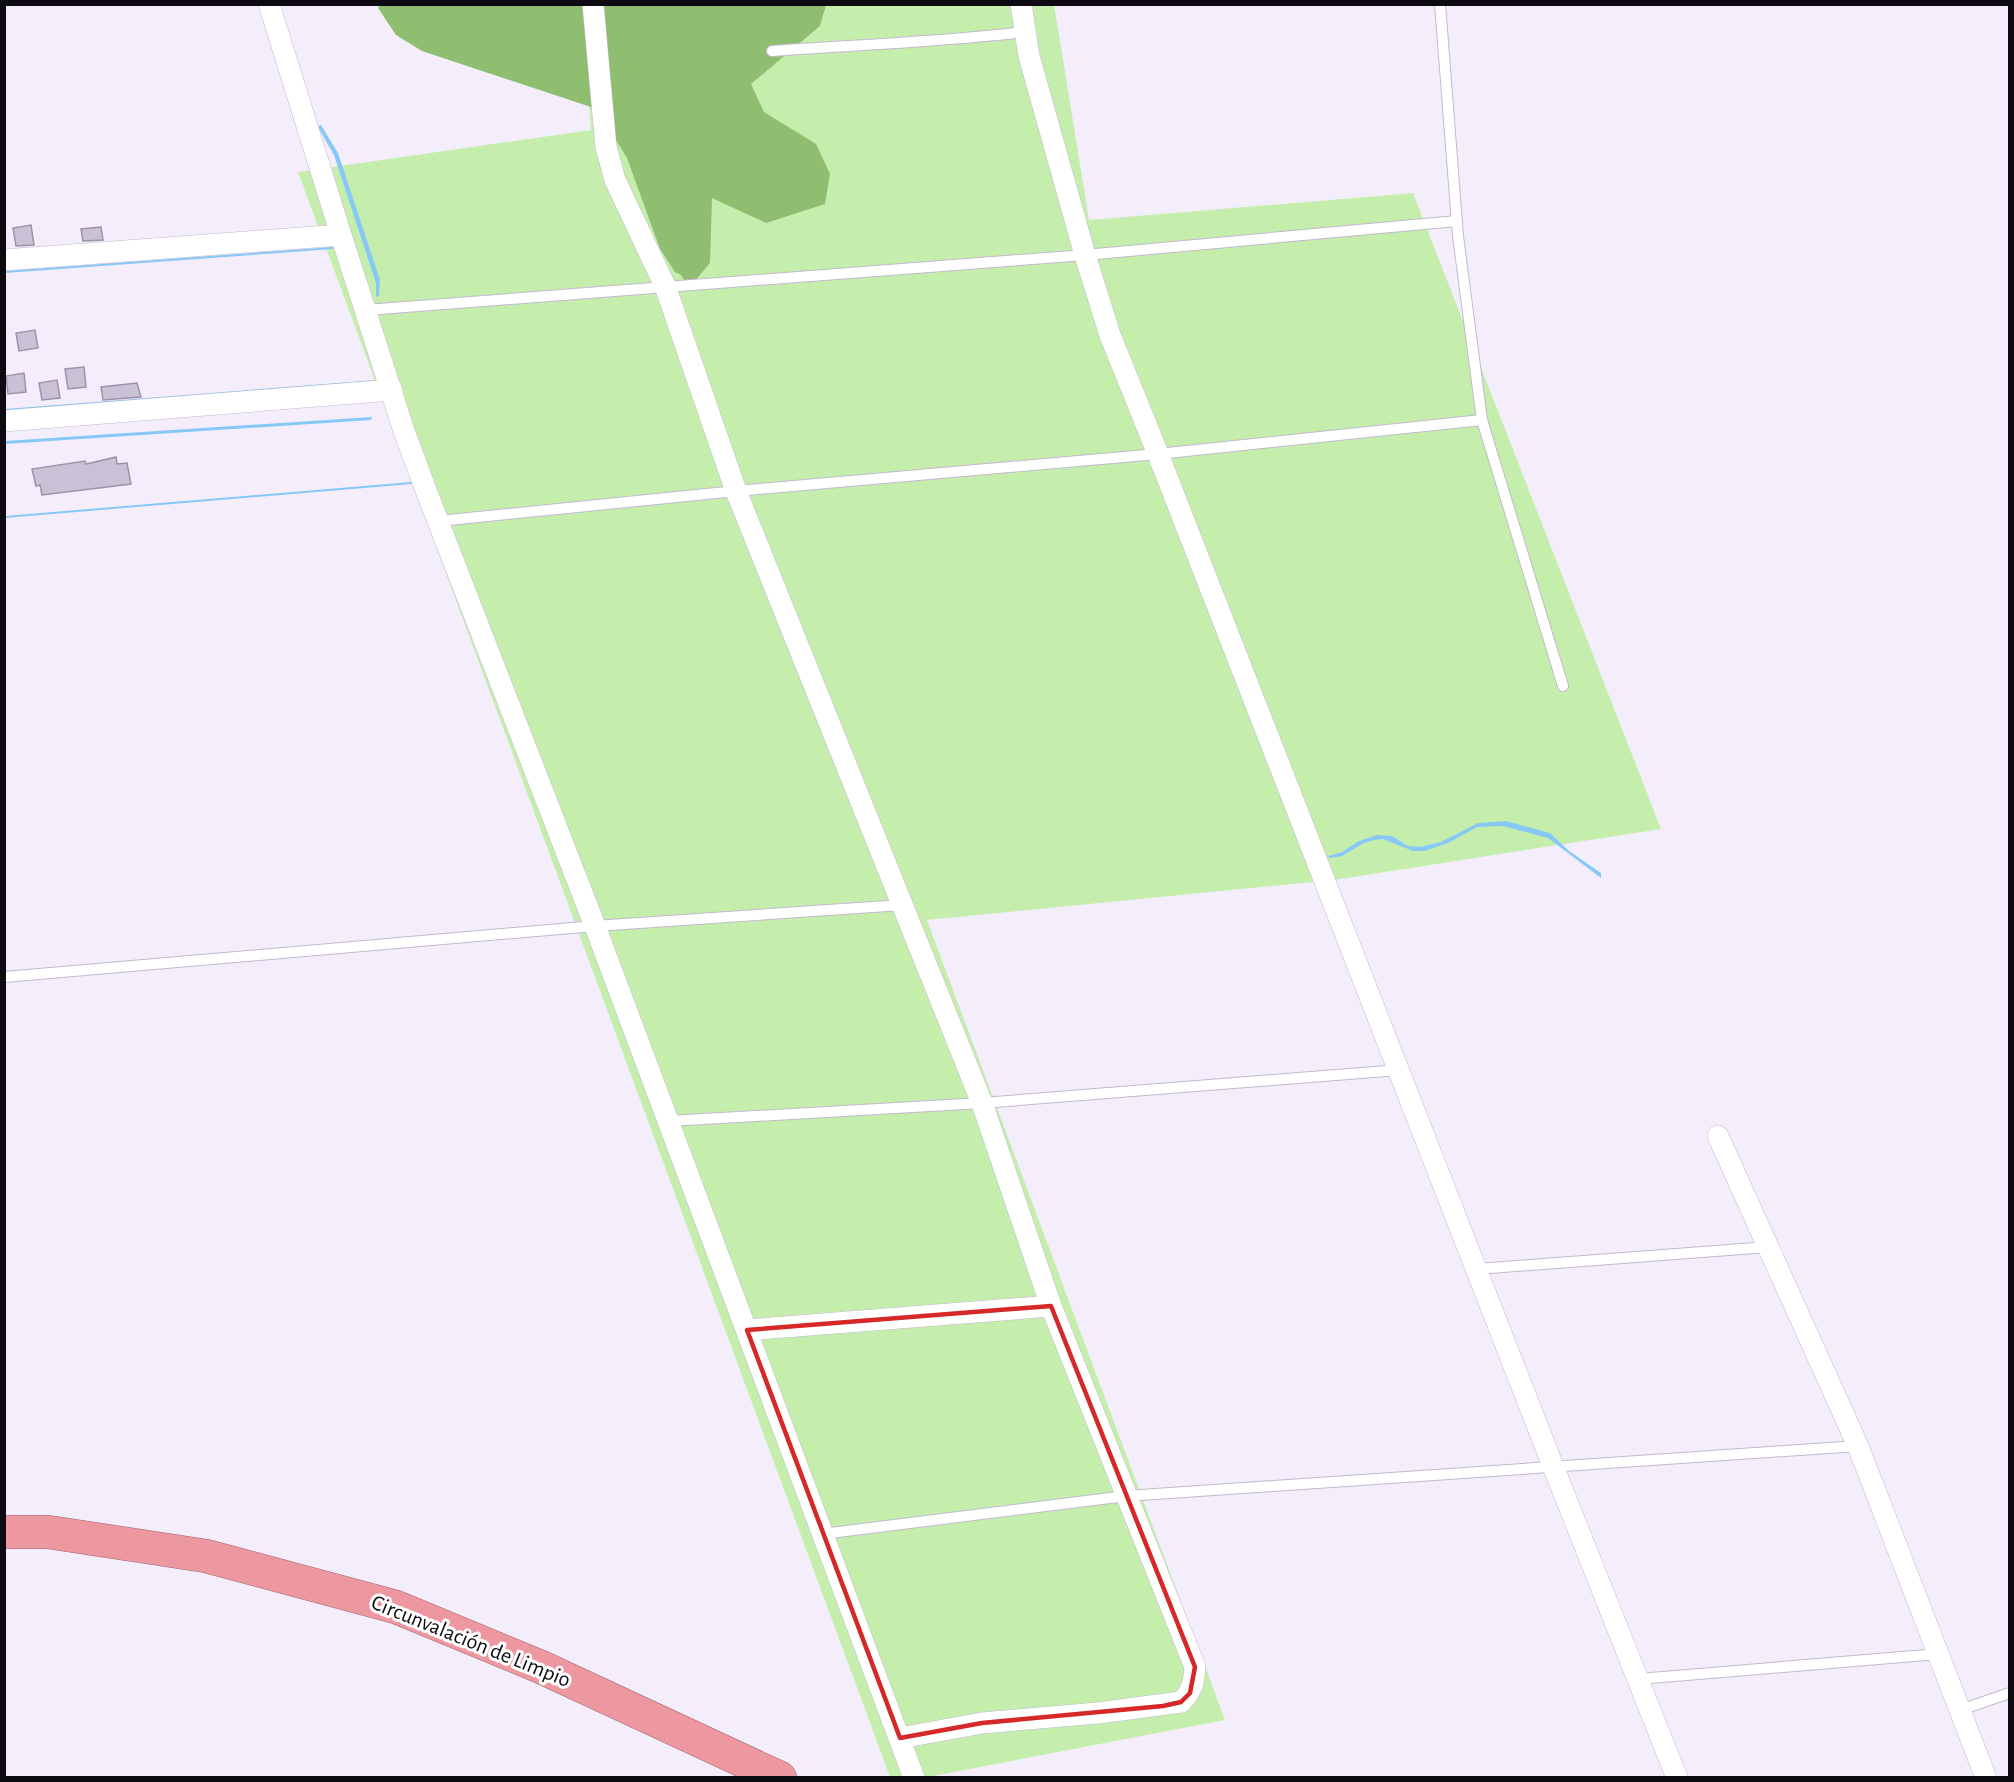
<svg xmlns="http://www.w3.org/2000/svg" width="2014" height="1782" viewBox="0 0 2014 1782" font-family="'Alegreya Sans',sans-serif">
<rect width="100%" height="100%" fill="#f4eefc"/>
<polygon fill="#c5eead" points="1054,4 1089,220 1413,193 1661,829 1334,880 927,920 1225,1720 928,1777 890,1777 298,172 591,130 581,5"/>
<polygon fill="#8fbe71" points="380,4 826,5 820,26 751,84 764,112 816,144 830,174 825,204 766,223 712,198 710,263 689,288 681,275 675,272 660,249 627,158 597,109 422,51 396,35 378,8"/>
<g fill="#87c8f6">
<polygon points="321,125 338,153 380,280 379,296 376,297 376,283 334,155 318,127"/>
<polygon points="333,247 333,249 5,273 5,271"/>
<polygon points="376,380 377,382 5,411 5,409"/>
<polygon points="372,417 371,420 5,444 5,441"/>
<polygon points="411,482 412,484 5,518 5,516"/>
<polygon points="1506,821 1550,833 1569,851 1601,873 1601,878 1548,838 1503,826 1477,827 1448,843 1424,851 1413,851 1383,839 1374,840 1364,843 1342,856 1329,858 1328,856 1342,852 1359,841 1377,835 1392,836 1408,846 1420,847 1441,842 1478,823"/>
</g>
<g fill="#cbc1d7" stroke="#9d93a8" stroke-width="1.5">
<polygon points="31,225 34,245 16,246 13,228"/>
<polygon points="101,227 103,240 83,241 81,229"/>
<polygon points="35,330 38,348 19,351 16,333"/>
<polygon points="84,367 86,387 68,389 65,369"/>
<polygon points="24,373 26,392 8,394 6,376"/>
<polygon points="57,380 60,398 42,400 39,383"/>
<polygon points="137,383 141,397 103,400 101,387"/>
<polygon points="116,457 117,464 127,463 131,484 42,495 40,485 36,486 32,469 85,461 86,464"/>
</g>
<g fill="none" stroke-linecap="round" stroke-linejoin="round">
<g stroke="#c3b9cf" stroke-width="12">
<g id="lane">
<polyline points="1440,4 1458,236 1482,420 1563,686"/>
<path d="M 772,51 C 856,45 941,42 1025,32"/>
<polyline points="366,310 1085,255 1457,221"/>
<polyline points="439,521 736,491 1158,454 1482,420"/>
<polyline points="4,977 595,926 902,905"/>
<polyline points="669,1121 982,1103 1399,1070"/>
<polyline points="1477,1269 1768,1247"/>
<polyline points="822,1534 1126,1496 1858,1446"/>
<polyline points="1639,1679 1938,1654"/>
<polyline points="1960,1710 2010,1693"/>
</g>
</g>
<g stroke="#c3b9cf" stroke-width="22">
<g id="street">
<polyline points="269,4 341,235 404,431 427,493 595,926 914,1778"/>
<path d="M 593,4 L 606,147 L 615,180 L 665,286 L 736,491 L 982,1103 L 1051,1306 L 1195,1667 C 1194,1683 1192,1691 1181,1702 L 1098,1713 L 982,1723 L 900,1738"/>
<polyline points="1021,4 1029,56 1085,255 1110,335 1158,454 1553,1466 1677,1778"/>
<polyline points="4,260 341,235"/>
<polyline points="4,421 392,390"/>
<polyline points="1718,1136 1858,1446 1986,1778"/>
<polyline points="747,1330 1051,1306"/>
</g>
</g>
<g stroke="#9f666f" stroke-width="34">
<polyline id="highway" points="4,1532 48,1532 206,1556 396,1607 541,1667 780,1778"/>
</g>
<use href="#lane" stroke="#fff" stroke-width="10"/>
<use href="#street" stroke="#fff" stroke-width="21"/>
<use href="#highway" stroke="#ed98a1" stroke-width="33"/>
</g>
<path fill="none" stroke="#d62828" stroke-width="4.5" stroke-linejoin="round" d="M 1051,1306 L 1195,1667 L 1190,1693 L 1181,1702 L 1163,1706 L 982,1723 L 900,1738 L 747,1330 Z"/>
<g text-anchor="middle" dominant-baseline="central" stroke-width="6" stroke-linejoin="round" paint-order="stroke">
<g font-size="22" fill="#0d0a11" stroke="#fff">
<text transform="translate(471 1641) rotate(22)">Circunvalación de Limpio</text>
</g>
</g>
<rect width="2014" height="1782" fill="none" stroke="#0d0a11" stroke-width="12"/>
</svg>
